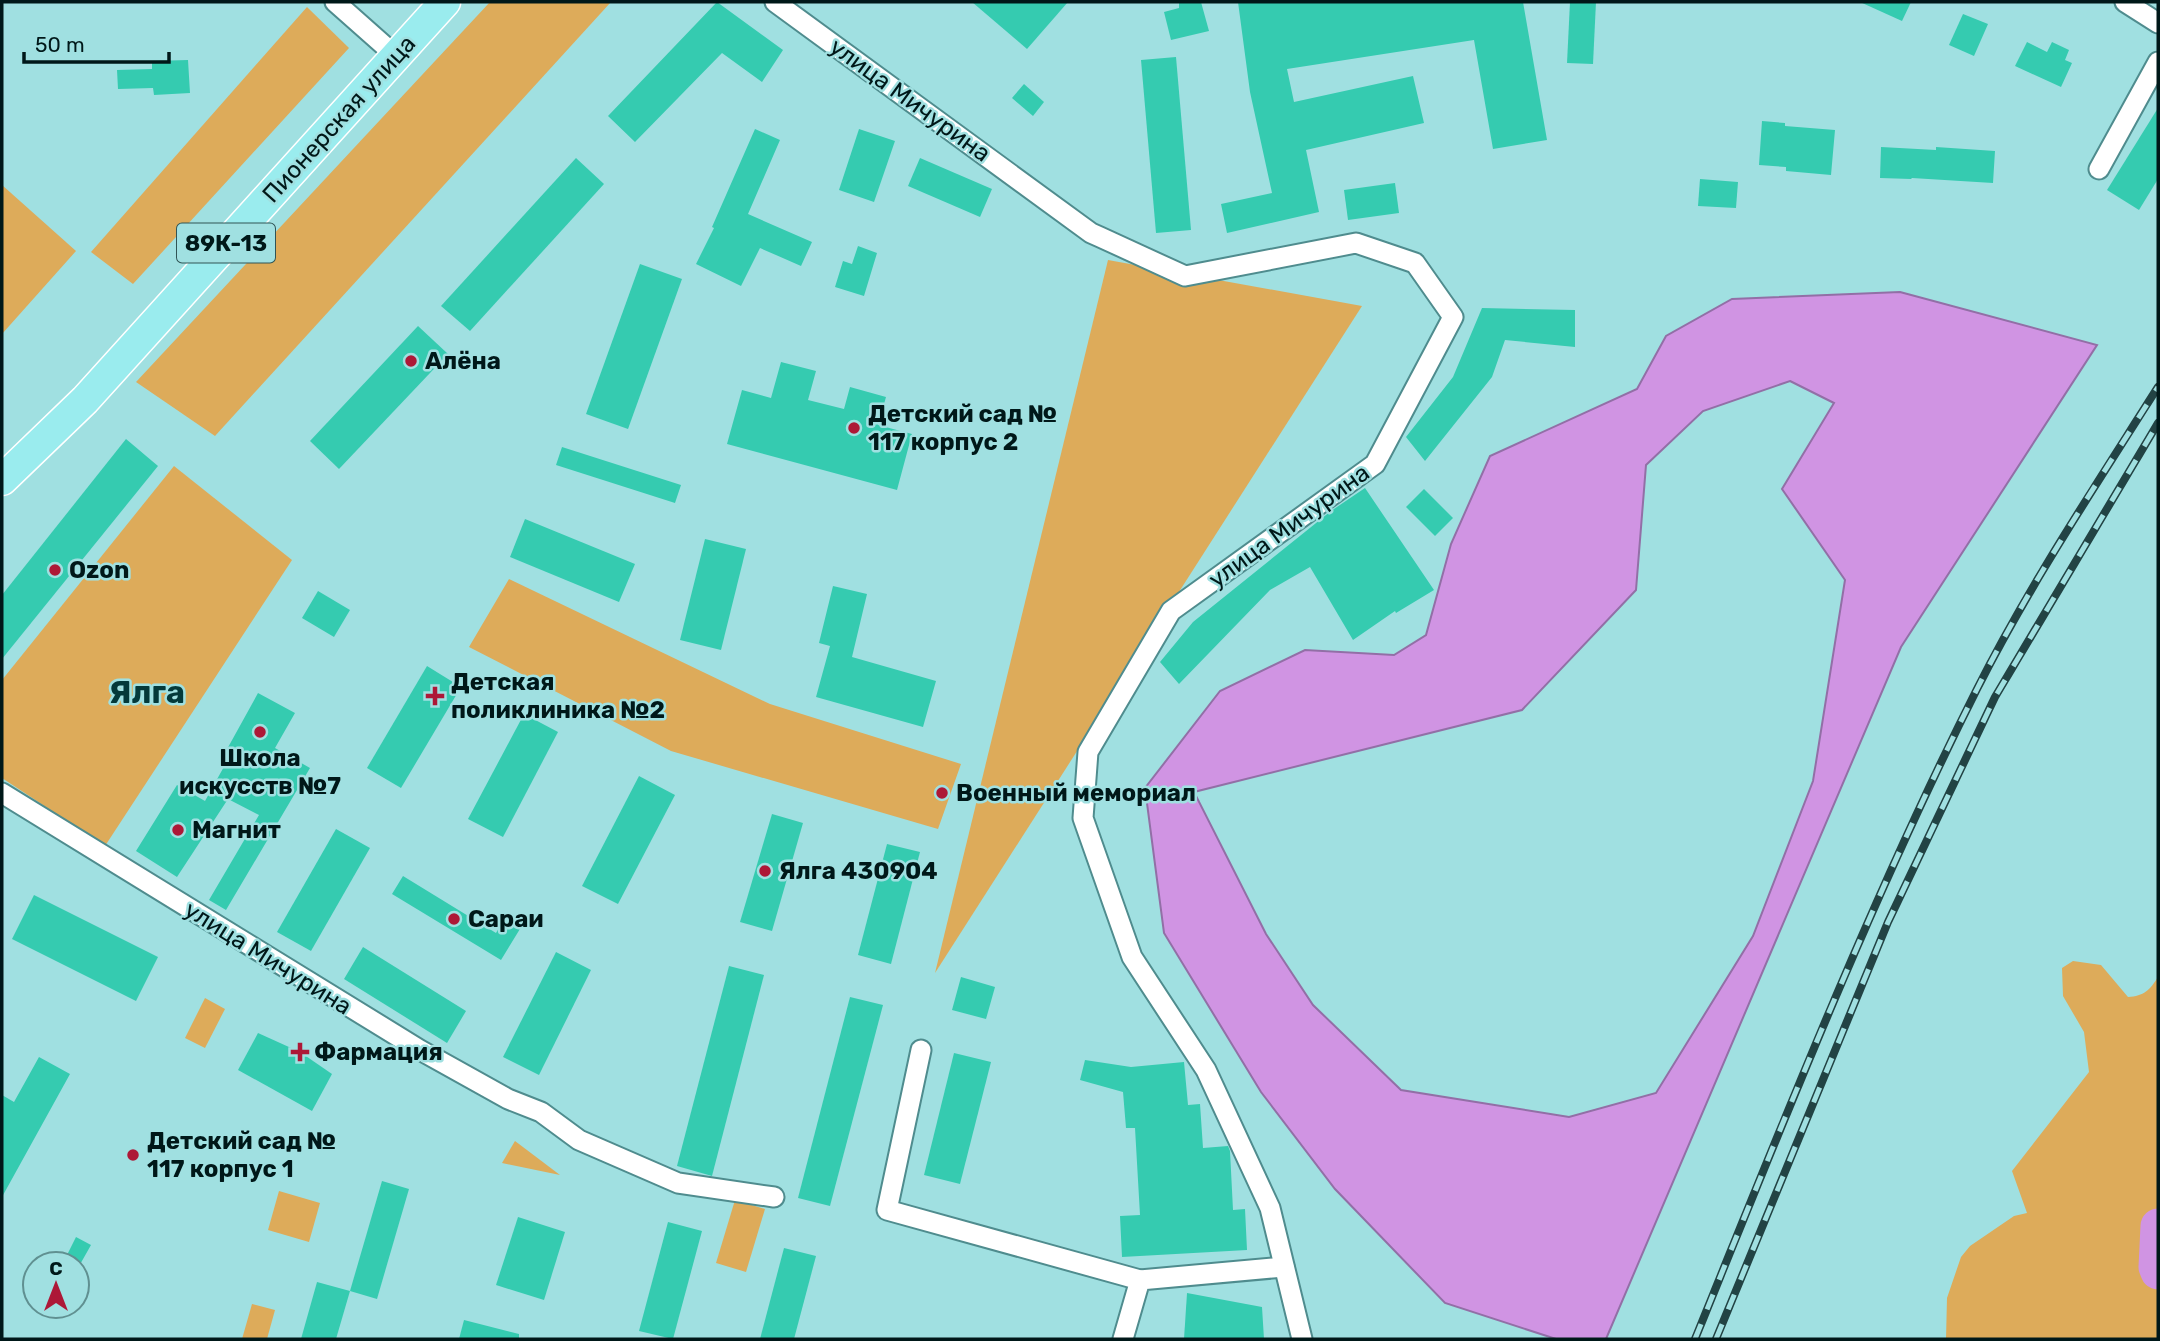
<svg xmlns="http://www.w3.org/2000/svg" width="2160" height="1341" viewBox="0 0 2160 1341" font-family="Rubik,sans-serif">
<rect width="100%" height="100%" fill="#a0e0e1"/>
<g fill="#ddab5a">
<polygon points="490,2 611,2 215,436 136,382"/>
<polygon points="307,7 349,48 133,284 91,252"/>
<polygon points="2,185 76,251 2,334"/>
<polygon points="1108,260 1362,306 935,973"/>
<polygon points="174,466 292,560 105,846 2,778 2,680"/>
<polygon points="509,579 770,704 961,764 938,829 671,751 469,647"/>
<path d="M 2073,961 L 2101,965 L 2128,997 C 2144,996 2150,990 2158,977 L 2158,1339 L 1946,1339 L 1947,1298 L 1961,1257 L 1970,1246 L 2014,1216 L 2027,1213 L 2012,1171 L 2089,1072 L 2084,1032 L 2063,996 L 2062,968 Z"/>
<polygon points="205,998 225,1009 205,1048 185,1038"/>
<polygon points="515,1141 560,1175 502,1163"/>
<polygon points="279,1191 320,1203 309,1242 268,1230"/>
<polygon points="735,1200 765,1209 746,1272 716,1263"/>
<polygon points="252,1304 275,1310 267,1339 242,1339"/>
</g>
<path fill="#d094e3" stroke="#926fa6" stroke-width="2" fill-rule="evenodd" d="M 1900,292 L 2097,345 L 1901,647 L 1606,1339 L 1556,1339 L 1445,1303 L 1335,1189 L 1261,1092 L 1164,933 L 1145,788 L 1220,691 L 1305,650 L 1394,655 L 1426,635 L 1451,544 L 1490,456 L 1637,389 L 1666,336 L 1732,299 ZM 1790,381 L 1834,403 L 1782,489 L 1845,580 L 1813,781 L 1753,936 L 1656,1093 L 1569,1117 L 1401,1090 L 1313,1005 L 1266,934 L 1194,792 L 1522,710 L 1636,590 L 1646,465 L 1703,411 Z"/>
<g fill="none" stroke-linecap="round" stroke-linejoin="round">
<polyline stroke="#d094e3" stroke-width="35" points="2158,1226 2156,1267 2158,1272"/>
</g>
<g fill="#35cbb0">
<polygon points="717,2 783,50 762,82 722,53 635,142 608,116"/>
<polygon points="972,2 1068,2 1027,49"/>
<polygon points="1179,2 1201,2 1209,31 1171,40 1164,12 1179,8"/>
<polygon points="1238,2 1523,2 1547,140 1493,149 1474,40 1287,69 1294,102 1413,76 1424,123 1306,150 1319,212 1227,233 1221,204 1272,193 1250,92"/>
<polygon points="1570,2 1596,2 1593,64 1567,63"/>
<polygon points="1860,2 1911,2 1902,21"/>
<polygon points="1963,14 1988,24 1974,56 1949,45"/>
<polygon points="2027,42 2047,52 2052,42 2069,50 2065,60 2072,63 2061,87 2015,66"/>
<polygon points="1176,57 1191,230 1156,233 1141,60"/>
<polygon points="188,60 190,93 154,95 153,88 118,89 117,70 152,69 152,61"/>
<polygon points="1024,84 1044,102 1033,116 1012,98"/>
<polygon points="2158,108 2158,179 2139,210 2107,190"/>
<polygon points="1762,121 1785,123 1785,126 1835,130 1831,175 1786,171 1786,167 1759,165"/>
<polygon points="755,129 780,140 748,214 812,242 801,266 760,248 741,286 696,264 714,228 712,227"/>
<polygon points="859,129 895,141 874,202 839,190"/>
<polygon points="1881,147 1936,150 1936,147 1995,151 1993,183 1912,178 1911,179 1880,178"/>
<polygon points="576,158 604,184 470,331 441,306"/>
<polygon points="920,158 992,189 980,217 908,186"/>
<polygon points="1700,179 1738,182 1736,208 1698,206"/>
<polygon points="1395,183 1399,213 1348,220 1344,190"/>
<polygon points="858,246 877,253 864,296 835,287 843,261 852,264"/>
<polygon points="640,264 682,279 628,429 586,414"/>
<polygon points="1482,308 1575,310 1575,347 1505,340 1492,377 1425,461 1406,437 1453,377"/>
<polygon points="418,326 448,354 339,469 310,441"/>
<polygon points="781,362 816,371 808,400 844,409 850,387 886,397 878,425 912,434 897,490 727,444 742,390 771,398"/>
<polygon points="126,439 158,466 2,659 2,595"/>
<polygon points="562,447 681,485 675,503 556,465"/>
<polygon points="1365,488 1434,590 1396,613 1395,611 1353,640 1310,567 1270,590 1179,684 1160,662 1193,622 1331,511"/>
<polygon points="1424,489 1453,518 1435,536 1406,507"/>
<polygon points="525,519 635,564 619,602 510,557"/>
<polygon points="705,539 746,549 721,650 680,640"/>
<polygon points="833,586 867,594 852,657 936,681 923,727 816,697 830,646 819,643"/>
<polygon points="318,591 350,610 334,637 302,618"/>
<polygon points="427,666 461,687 401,788 367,768"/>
<polygon points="258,693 295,713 275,748 310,768 226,910 209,900 259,815 228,799 177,877 136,851 177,785 205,801 231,754 226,751"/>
<polygon points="524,714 558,732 503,837 468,819"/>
<polygon points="639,776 675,795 618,904 582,886"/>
<polygon points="772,814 803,823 772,931 740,922"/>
<polygon points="336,829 370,848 311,951 277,932"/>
<polygon points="887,844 920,852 891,964 858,955"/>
<polygon points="403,876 496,933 507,914 523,924 501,960 392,894"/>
<polygon points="34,895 158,957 136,1001 12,939"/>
<polygon points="363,947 466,1011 447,1043 344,979"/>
<polygon points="556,952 591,970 539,1075 503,1057"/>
<polygon points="729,966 764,975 712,1176 677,1166"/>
<polygon points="961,977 995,987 986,1019 952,1010"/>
<polygon points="850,997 883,1005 830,1206 798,1198"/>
<polygon points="258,1033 300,1052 332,1074 312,1111 238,1070"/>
<polygon points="954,1053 991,1062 960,1184 924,1175"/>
<polygon points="39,1057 70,1074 2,1197 2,1095 14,1102"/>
<polygon points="1085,1060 1131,1067 1184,1062 1188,1105 1200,1104 1203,1148 1228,1146 1230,1151 1233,1210 1245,1209 1247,1250 1122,1257 1120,1216 1140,1215 1135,1128 1126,1128 1123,1092 1080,1080"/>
<polygon points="382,1181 409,1189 377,1299 350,1291"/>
<polygon points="518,1217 565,1232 544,1300 496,1285"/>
<polygon points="668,1222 702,1231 673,1339 639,1331"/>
<polygon points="76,1237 91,1245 78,1268 77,1264 64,1261"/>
<polygon points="784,1248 816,1256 794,1339 760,1339"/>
<polygon points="317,1282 350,1291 336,1339 301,1339"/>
<polygon points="1187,1293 1262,1307 1264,1339 1184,1339"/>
<polygon points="464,1320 519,1334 519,1339 459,1339"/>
</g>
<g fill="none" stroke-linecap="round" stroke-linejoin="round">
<g stroke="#4f8c8e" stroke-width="23">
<g id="minor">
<polyline points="335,2 396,56"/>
<polyline points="775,2 1091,233 1100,237 1185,276 1356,243 1415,263 1453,317 1375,464 1171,611 1088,752 1083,818 1132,957 1206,1070 1270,1208 1302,1339"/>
<polyline points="2125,2 2158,23"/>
<polyline points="2099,169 2158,62"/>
<polyline points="2,793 420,1050 508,1099 541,1112 579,1140 678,1183 774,1197"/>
<polyline points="921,1050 887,1210 1140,1280"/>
<polyline points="1123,1339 1140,1280 1284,1267"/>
</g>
</g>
<g stroke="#fff" stroke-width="33">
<polyline id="primary" points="2,480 85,400 445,2"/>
</g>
<use href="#minor" stroke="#fff" stroke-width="19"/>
<use href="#primary" stroke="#9aecee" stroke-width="30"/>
<g stroke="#224344" stroke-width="8">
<g id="rail">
<path d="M 1695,1339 C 1784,1120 1871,900 1977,689 C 2030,584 2096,485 2158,387"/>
<polyline points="1716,1339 1888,922 1995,697 2158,423"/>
</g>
</g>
<use href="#rail" stroke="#a0e0e1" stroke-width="5" stroke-dasharray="16" stroke-linecap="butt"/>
</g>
<g fill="#ad1837" stroke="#a0e0e1" stroke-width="2.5">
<circle cx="411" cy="361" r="7"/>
<circle cx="854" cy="428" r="7"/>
<circle cx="55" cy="570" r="7"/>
<path d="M431.5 685.5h7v7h7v7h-7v7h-7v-7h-7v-7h7z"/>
<circle cx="260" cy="732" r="7"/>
<circle cx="942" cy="793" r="7"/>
<circle cx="178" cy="830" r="7"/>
<circle cx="765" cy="871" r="7"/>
<circle cx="454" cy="919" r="7"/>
<path d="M296.5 1041.5h7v7h7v7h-7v7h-7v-7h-7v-7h7z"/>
<circle cx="133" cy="1155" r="7"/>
</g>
<g text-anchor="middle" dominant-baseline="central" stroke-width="5" stroke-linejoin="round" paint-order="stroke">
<rect fill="#a0e0e1" stroke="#305455" stroke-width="2" x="177" y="223.5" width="98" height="39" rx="5"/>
<g font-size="23" font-weight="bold" fill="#001819">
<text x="226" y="243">89К-13</text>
</g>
<g font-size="24" fill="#001819" stroke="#a0e0e1">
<text transform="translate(910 100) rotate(36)">улица Мичурина</text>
<text transform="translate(339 119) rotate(-48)">Пионерская улица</text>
<text transform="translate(1289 526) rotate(-36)">улица Мичурина</text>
<text transform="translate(268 958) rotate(32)">улица Мичурина</text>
</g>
<g font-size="24" font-weight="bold" fill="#001819" stroke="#a0e0e1" text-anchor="start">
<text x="425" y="361">Алёна</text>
<text x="868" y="414">Детский сад №<tspan x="868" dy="28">117 корпус 2</tspan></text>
<text x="69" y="570">Ozon</text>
<text x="451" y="682">Детская<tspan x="451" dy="28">поликлиника №2</tspan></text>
<text x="260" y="758" text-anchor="middle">Школа<tspan x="260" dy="28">искусств №7</tspan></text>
<text x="956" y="793">Военный мемориал</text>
<text x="192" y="830">Магнит</text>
<text x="779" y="871">Ялга 430904</text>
<text x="468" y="919">Сараи</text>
<text x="314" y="1052">Фармация</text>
<text x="147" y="1141">Детский сад №<tspan x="147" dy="28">117 корпус 1</tspan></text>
</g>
<g font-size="32" font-weight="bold" fill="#03393a" stroke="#a0e0e1">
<text x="147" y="692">Ялга</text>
</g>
</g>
<rect width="2160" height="1341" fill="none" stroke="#001819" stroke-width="7"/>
<g transform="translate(56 1285)"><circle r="33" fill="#a0e0e1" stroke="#609091" stroke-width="2"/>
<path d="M0-5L12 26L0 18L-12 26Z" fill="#ad1837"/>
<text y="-10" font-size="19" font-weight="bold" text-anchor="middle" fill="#001819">С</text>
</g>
<path d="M24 52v10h145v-10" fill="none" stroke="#001819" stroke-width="3.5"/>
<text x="35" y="52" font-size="21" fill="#001819" stroke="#a0e0e1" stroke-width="5" paint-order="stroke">50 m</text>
</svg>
